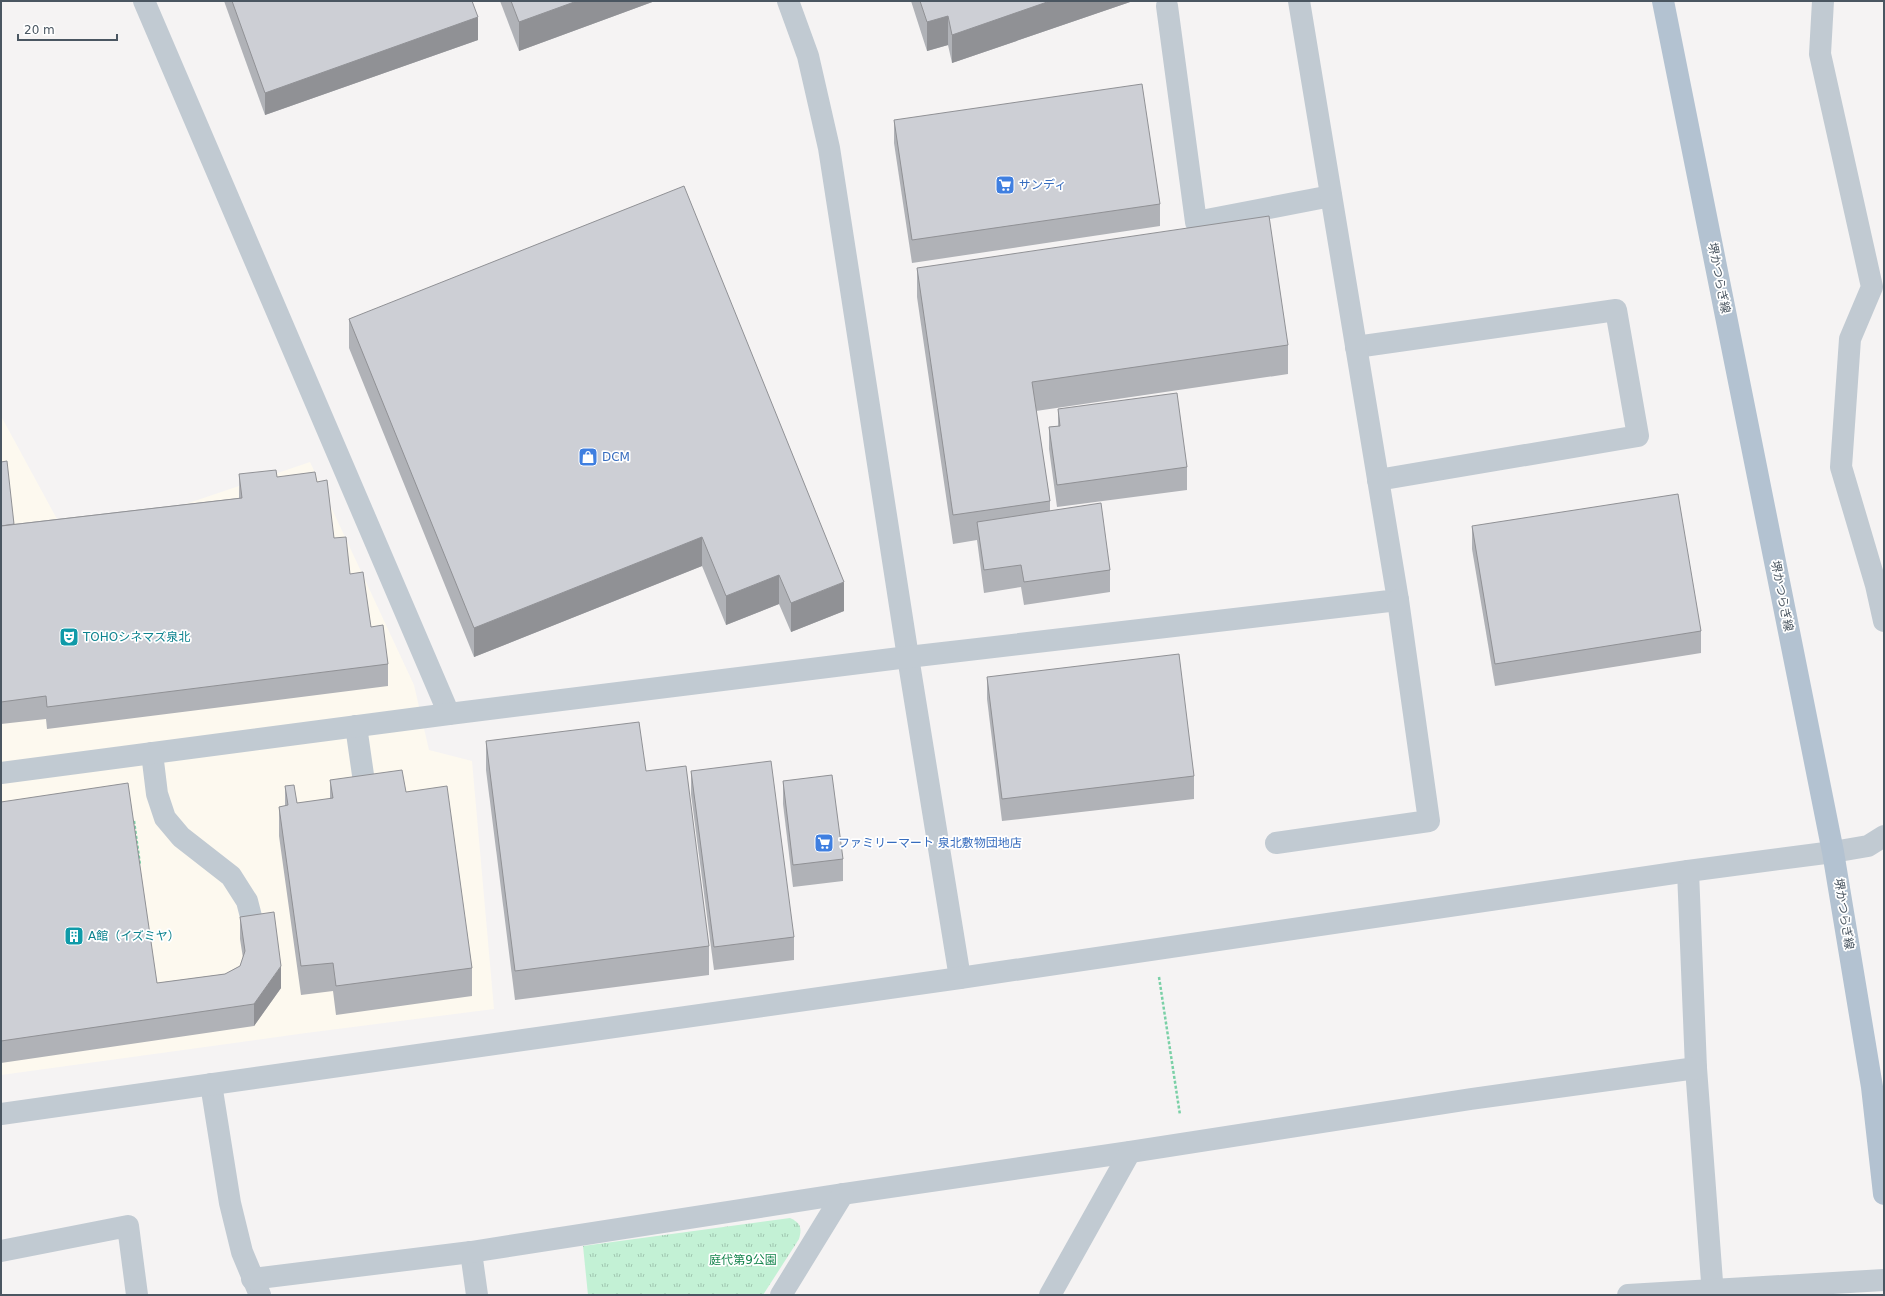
<svg xmlns="http://www.w3.org/2000/svg" width="1885" height="1296" viewBox="0 0 1885 1296" font-family="'DejaVu Sans','Noto Sans JP',sans-serif">
<defs>
<pattern id="park-tufts" width="24" height="20" patternUnits="userSpaceOnUse"><rect width="24" height="20" fill="#c3f1d5"/><path d="M3 7l-1-3M5 7V3M7 7l1-3M15 17l-1-3M17 17v-4M19 17l1-3" fill="none" stroke="#a0c6b0"/></pattern>
</defs>
<rect width="100%" height="100%" fill="#f5f3f3"/>
<polygon fill="#fdf9ef" points="1,416 70,543 310,462 414,685 429,750 472,761 494,1009 306,1033 1,1075"/>
<path fill="url(#park-tufts)" d="M 790,1218 C 801,1223 802,1228 799,1239 L 763,1295 L 588,1295 L 583,1246 Z"/>
<g fill="none" stroke-linecap="round" stroke-linejoin="round">
<g stroke="#7ad0a6" stroke-width="2.5" stroke-dasharray="3 2" stroke-linecap="butt">
<polyline points="134,821 140,865 137,865"/>
<polyline points="1159,977 1180,1115"/>
</g>
<g stroke="#c1cad2" stroke-width="22">
<polyline points="144,1 449,714"/>
<polyline points="788,1 808,56 829,148 908,657 960,978"/>
<polyline points="1823,1 1820,54 1872,287 1850,339 1841,467 1876,585 1884,621"/>
<polyline points="1167,6 1196,222 1331,196"/>
<polyline points="1356,347 1616,310 1638,436 1378,480"/>
<polyline points="356,726 367,803"/>
<polyline points="152,753 157,794 165,818 181,837 231,876 247,901 258,944"/>
<polyline points="1,773 449,714 908,657 1398,600 1299,1"/>
<polyline points="1276,843 1429,821 1398,600"/>
<polyline points="1688,871 1696,1068 1713,1295"/>
<polyline points="211,1084 230,1203 242,1252 260,1295"/>
<polyline points="1,1114 960,978 1688,871 1833,852 1868,846 1884,836"/>
<polyline points="1,1251 128,1226 137,1295"/>
<polyline points="471,1252 477,1295"/>
<polyline points="252,1279 471,1252 843,1194 1130,1152 1471,1099 1696,1068"/>
<polyline points="781,1295 843,1194"/>
<polyline points="1050,1295 1130,1152"/>
<polyline points="1628,1295 1884,1280"/>
</g>
<polyline stroke="#b3c2d1" stroke-width="22" points="1663,1 1833,852 1872,1087 1884,1194"/>
</g>
<g fill="#b0b2b7">
<polygon points="224,1 472,1 478,40 265,115"/>
<polygon points="500,1 655,1 519,51"/>
<polygon points="911,1 1133,1 952,63 948,45 927,51"/>
<polygon points="894,120 1160,204 1160,226 912,263 894,143"/>
<polygon points="917,268 1288,345 1288,374 1036,411 1050,501 1050,511 1110,570 1110,592 1024,605 1021,587 984,593 977,540 953,544 917,297"/>
<polygon points="349,319 844,611 791,632 779,604 726,625 702,566 474,657 349,348"/>
<polygon points="1058,409 1187,467 1187,490 1057,507 1049,449 1049,427 1058,426"/>
<polygon points="1,462 14,524 239,498 239,474 277,477 317,482 334,538 350,574 371,627 388,664 388,686 47,729 46,719 1,724"/>
<polygon points="1472,526 1701,631 1701,653 1495,686 1472,549"/>
<polygon points="987,677 1194,776 1194,799 1002,821 987,699"/>
<polygon points="486,741 709,946 709,975 515,1000 486,770"/>
<polygon points="691,771 794,937 794,960 714,970 691,794"/>
<polygon points="330,780 406,792 472,968 472,996 336,1015 333,991 301,995 279,836 279,807 285,806 285,786 297,803 330,799"/>
<polygon points="783,781 843,859 843,881 793,887 783,804"/>
<polygon points="1,802 157,983 225,974 240,966 243,958 240,939 240,917 281,988 254,1026 1,1063"/>
</g>
<g fill="#909195">
<polygon points="577,1 655,1 519,51 519,22"/>
<polygon points="1050,1 1133,1 952,63 952,35"/>
<polygon points="948,16 948,45 927,51 927,22"/>
<polygon points="478,17 478,40 265,115 265,93"/>
<polygon points="702,537 702,566 474,657 474,628"/>
<polygon points="779,575 779,604 726,625 726,596"/>
<polygon points="844,582 844,611 791,632 791,603"/>
<polygon points="281,966 281,988 254,1026 254,1004"/>
</g>
<g fill="#cdcfd5" stroke="#909195">
<polygon points="232,1 472,1 478,17 265,93"/>
<polygon points="511,1 577,1 519,22"/>
<polygon points="920,1 1050,1 952,35 948,16 927,22"/>
<polygon points="1142,84 1160,204 912,240 894,120"/>
<polygon points="684,186 844,582 791,603 779,575 726,596 702,537 474,628 349,319"/>
<polygon points="1269,216 1288,345 1032,382 1050,501 953,515 917,268"/>
<polygon points="1177,393 1187,467 1057,485 1049,427 1060,426 1058,409"/>
<polygon points="7,461 14,524 1,526 1,462"/>
<polygon points="276,470 277,477 315,472 317,482 327,480 334,538 346,537 350,574 363,572 371,627 383,625 388,664 47,707 46,696 1,702 1,526 242,498 239,474"/>
<polygon points="1678,494 1701,631 1495,664 1472,526"/>
<polygon points="1101,503 1110,570 1024,582 1021,565 984,570 977,522"/>
<polygon points="1179,654 1194,776 1002,799 987,677"/>
<polygon points="639,722 646,771 686,766 709,946 515,971 486,741"/>
<polygon points="771,761 794,937 714,947 691,771"/>
<polygon points="402,770 406,792 447,786 472,968 336,986 333,963 301,966 279,807 288,805 285,786 294,785 297,803 333,798 330,780"/>
<polygon points="832,775 843,859 793,865 783,781"/>
<polygon points="128,783 157,983 225,974 240,966 245,951 240,917 274,912 281,966 254,1004 1,1041 1,802"/>
</g>
<defs>
<g id="supermarket-square" transform="scale(1)"><rect x="-9" y="-9" width="18" height="18" rx="4" fill="#3f7fe0" stroke="#fff"/><path d="M-6-5.5h2.5l.6 2H6L4.5 2H-2.5L-4.4-4H-6ZM-1.5 3.2a1.3 1.3 0 1 0 .1 0ZM3 3.2a1.3 1.3 0 1 0 .1 0Z" fill="#fff"/></g>
<g id="shop-square" transform="scale(1)"><rect x="-9" y="-9" width="18" height="18" rx="4" fill="#3f7fe0" stroke="#fff"/><path d="M-5-2.5h2.3a2.7 3.5 0 0 1 5.4 0H5L5.5 6h-11ZM-1.5-2.5h3a1.5 2.3 0 0 0-3 0Z" fill="#fff"/></g>
<g id="theatre-square" transform="scale(1)"><rect x="-9" y="-9" width="18" height="18" rx="4" fill="#0f9aa8" stroke="#fff"/><path d="M-5-5.5Q0-4 5-5.5V0Q5 5 0 6Q-5 5-5 0ZM-3.3-2.5H-1v1.5H-3.3ZM1-2.5H3.3v1.5H1ZM-2.8 1Q0 5.5 2.8 1Z" fill="#fff"/></g>
<g id="building-square" transform="scale(1)"><rect x="-9" y="-9" width="18" height="18" rx="4" fill="#0f9aa8" stroke="#fff"/><path d="M-4-6H4V6H1V3H-1V6H-4ZM-2.5-4.3h1.7v1.8h-1.7ZM.8-4.3h1.7v1.8H.8ZM-2.5-1h1.7V.8h-1.7ZM.8-1h1.7V.8H.8Z" fill="#fff"/></g>
</defs>
<g fill-rule="evenodd">
<use href="#supermarket-square" x="1005" y="185"/>
<use href="#shop-square" x="588" y="457"/>
<use href="#theatre-square" x="69" y="637"/>
<use href="#supermarket-square" x="824" y="843"/>
<use href="#building-square" x="74" y="936"/>
</g>
<g text-anchor="middle" dominant-baseline="central" stroke-width="3.5" stroke-linejoin="round" paint-order="stroke">
<g font-size="12" fill="#366cbe" stroke="#fff" text-anchor="start">
<text x="1019" y="185">サンディ</text>
<text x="602" y="457">DCM</text>
<text x="838" y="843">ファミリーマート 泉北敷物団地店</text>
</g>
<g font-size="12" fill="#4a5661" stroke="#fff">
<text transform="translate(1719 278) rotate(79)">堺かつらぎ線</text>
<text transform="translate(1782 596) rotate(79)">堺かつらぎ線</text>
<text transform="translate(1844 914) rotate(81)">堺かつらぎ線</text>
</g>
<g font-size="12" fill="#0d838f" stroke="#fff" text-anchor="start">
<text x="83" y="637">TOHOシネマズ泉北</text>
<text x="88" y="936">A館（イズミヤ）</text>
</g>
<g font-size="12" fill="#17864f" stroke="#fff">
<text x="743" y="1260">庭代第9公園</text>
</g>
</g>
<rect width="1885" height="1296" fill="none" stroke="#4a5661" stroke-width="4"/>
<path d="M18 34v6h99v-6" fill="none" stroke="#4a5661" stroke-width="2"/>
<text x="24" y="34" font-size="12" fill="#4a5661" stroke="#ffffff" stroke-width="3" paint-order="stroke">20 m</text>
</svg>
